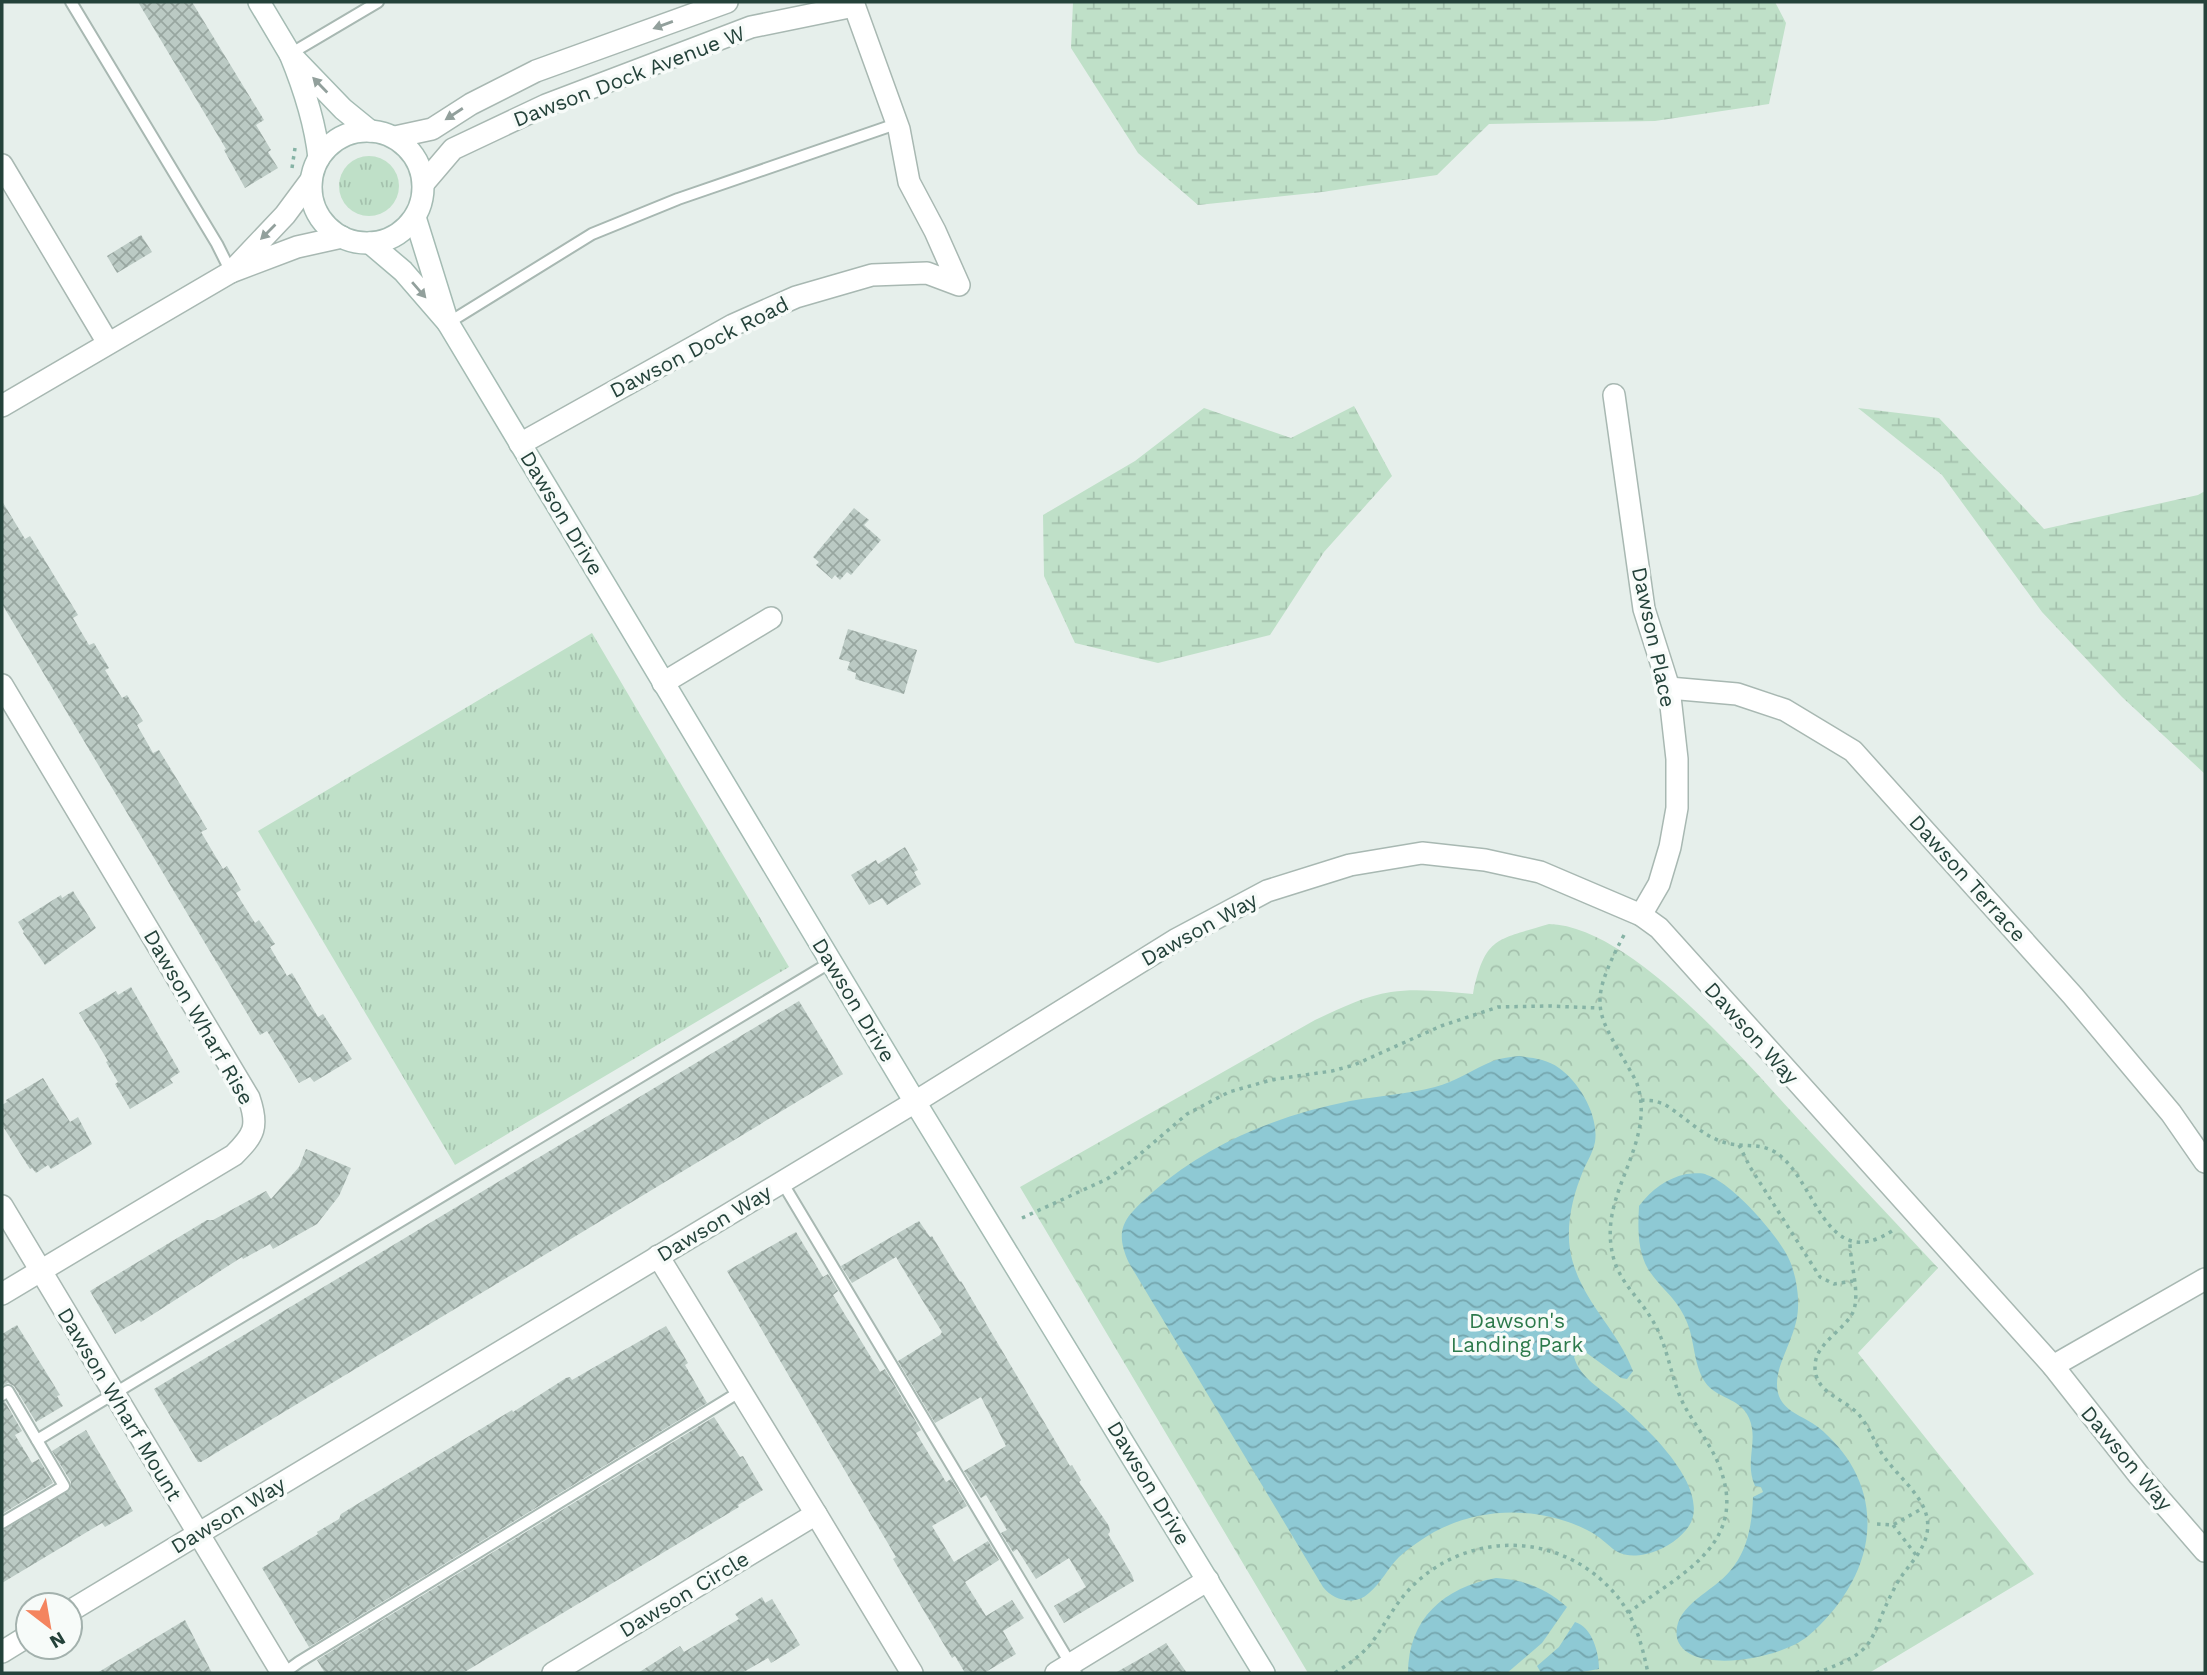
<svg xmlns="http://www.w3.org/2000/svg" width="2207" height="1675" viewBox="0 0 2207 1675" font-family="'Work Sans',sans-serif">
<defs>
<pattern id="grass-tufts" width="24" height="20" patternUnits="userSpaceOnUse" patternTransform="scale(1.75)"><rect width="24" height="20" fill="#bfe0c8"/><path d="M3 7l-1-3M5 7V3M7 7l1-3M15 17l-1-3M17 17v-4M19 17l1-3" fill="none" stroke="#a4c1ad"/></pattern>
<pattern id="forest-crowns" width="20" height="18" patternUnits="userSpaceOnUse" patternTransform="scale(1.75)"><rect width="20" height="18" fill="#bfe0c8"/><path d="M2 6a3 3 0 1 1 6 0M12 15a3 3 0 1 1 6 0" fill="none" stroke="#a4c1ad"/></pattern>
<pattern id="wetland-marsh" width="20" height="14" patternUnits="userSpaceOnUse" patternTransform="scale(1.75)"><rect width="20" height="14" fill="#bfe0c8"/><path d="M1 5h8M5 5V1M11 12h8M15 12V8" fill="none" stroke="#a4c1ad"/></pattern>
<pattern id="water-waves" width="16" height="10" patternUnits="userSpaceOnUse" patternTransform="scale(1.75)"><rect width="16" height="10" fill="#8ec9d4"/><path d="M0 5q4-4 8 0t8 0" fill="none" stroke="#74a5ad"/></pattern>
<pattern id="building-cross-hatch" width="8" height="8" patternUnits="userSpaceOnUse" patternTransform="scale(1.75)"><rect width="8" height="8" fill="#bbcac4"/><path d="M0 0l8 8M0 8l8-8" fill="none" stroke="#98a6a0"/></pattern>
</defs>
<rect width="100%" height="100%" fill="#e6efeb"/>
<g fill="url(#grass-tufts)">
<circle cx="369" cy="186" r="30"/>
<polygon points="592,633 789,967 455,1165 258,831"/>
</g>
<path fill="url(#forest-crowns)" d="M 1549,924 C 1632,926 1748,1065 1803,1124 C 1848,1172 1893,1220 1938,1268 L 1858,1353 L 2034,1574 L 1869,1673 L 1308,1673 L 1020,1187 L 1315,1020 C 1339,1009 1364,996 1391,992 C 1418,988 1446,992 1473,994 C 1485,936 1497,940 1549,924 Z"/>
<g fill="url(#wetland-marsh)">
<polygon points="1073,2 1775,2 1786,23 1769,104 1655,121 1489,124 1437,175 1322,192 1198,205 1138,153 1071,48"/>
<polygon points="1354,406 1392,476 1324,552 1270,635 1158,663 1075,643 1044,576 1043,515 1135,461 1204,408 1291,438"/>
<polygon points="1858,408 1939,418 2044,529 2198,495 2205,491 2205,774 2122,697 2042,612 1942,475"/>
</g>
<g fill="url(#water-waves)">
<path d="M 1519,1056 C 1533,1058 1547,1059 1559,1068 C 1580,1083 1599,1116 1595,1142 C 1593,1152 1587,1162 1583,1171 C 1573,1195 1566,1224 1570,1250 C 1579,1300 1616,1326 1633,1371 L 1627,1379 L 1621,1378 L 1584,1351 L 1578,1352 L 1574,1357 C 1580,1378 1601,1389 1617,1402 C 1644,1425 1718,1492 1686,1530 C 1677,1541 1661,1551 1646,1554 C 1613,1561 1612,1542 1587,1530 C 1539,1506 1481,1507 1434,1532 C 1422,1539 1410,1547 1399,1557 C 1388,1568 1381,1583 1369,1593 C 1355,1606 1334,1601 1323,1587 L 1129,1263 C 1112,1226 1127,1216 1154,1191 C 1209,1143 1279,1115 1350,1101 C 1378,1096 1407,1094 1435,1087 C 1455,1082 1473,1069 1493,1061 C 1501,1058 1511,1057 1519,1056 Z"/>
<path d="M 1686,1174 C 1693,1174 1701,1172 1707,1175 C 1732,1183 1776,1233 1788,1257 C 1795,1271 1799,1292 1798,1308 C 1797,1336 1777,1361 1777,1384 C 1777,1411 1801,1414 1818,1427 C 1850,1453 1871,1490 1867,1533 C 1864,1572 1838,1611 1808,1636 C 1778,1661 1686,1675 1677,1638 C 1672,1606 1712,1593 1730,1571 C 1748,1550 1752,1524 1753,1497 L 1763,1492 L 1761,1487 L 1755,1486 C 1744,1461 1759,1441 1749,1418 C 1740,1397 1716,1399 1705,1382 C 1693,1364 1695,1339 1686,1320 C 1677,1298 1660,1288 1648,1269 C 1637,1250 1638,1226 1639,1206 C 1652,1189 1666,1179 1686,1174 Z"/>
<path d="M 1496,1578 C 1524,1580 1546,1588 1567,1607 L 1542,1643 L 1507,1673 L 1408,1673 C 1408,1619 1444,1587 1496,1578 Z"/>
<path d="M 1575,1622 C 1592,1627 1599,1652 1599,1669 L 1576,1673 L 1541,1673 L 1537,1666 L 1559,1647 Z"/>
</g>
<g fill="url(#building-cross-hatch)">
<polygon points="138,2 192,2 264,120 256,125 271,150 268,152 278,168 245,188 224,150 226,149"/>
<polygon points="141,235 152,252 117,273 107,256"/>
<polygon points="2,501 25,539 30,536 78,615 73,618 89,645 94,643 109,668 105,670 122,698 127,695 143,721 137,725 153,753 159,750 191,802 207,829 201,832 223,869 227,866 241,890 236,893 255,923 259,920 275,944 270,947 287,976 292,973 318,1017 323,1014 352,1059 314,1082 310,1077 299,1083 267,1031 260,1035 2,604"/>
<polygon points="854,508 869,520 864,525 881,540 851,575 847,572 840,580 835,575 832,579 816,565 819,562 813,557"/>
<polygon points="848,629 917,650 904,694 855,679 856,673 847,670 850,662 839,659"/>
<polygon points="905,847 918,870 914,872 921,884 887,905 882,898 869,905 851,875 876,860 878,864"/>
<polygon points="73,891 96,928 45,965 23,933 24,932 18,922 61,895 62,898"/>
<polygon points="131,987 180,1072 170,1079 173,1083 130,1109 115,1084 118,1082 106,1062 108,1061 79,1013 116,991 118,995"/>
<polygon points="799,1001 843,1074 518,1271 201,1462 198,1462 154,1389"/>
<polygon points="43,1078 70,1122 78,1117 92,1144 51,1169 48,1165 36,1173 32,1168 30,1169 2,1125 2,1105 7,1102 6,1100"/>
<polygon points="306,1149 351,1168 339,1196 317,1224 273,1249 270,1244 243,1259 242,1257 141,1322 139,1320 115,1334 90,1291 207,1220 213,1220 266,1191 271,1199 299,1167"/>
<polygon points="919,1221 930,1237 932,1236 960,1282 961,1281 1070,1466 1072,1465 1081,1480 1079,1482 1109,1526 1110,1532 1108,1534 1132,1575 1134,1581 1064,1623 1054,1606 1086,1587 1069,1558 1036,1579 1017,1549 1013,1552 1001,1533 1007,1530 986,1495 981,1498 964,1471 1006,1446 981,1397 935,1423 898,1361 940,1335 942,1332 908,1277 896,1257 852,1283 841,1266"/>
<polygon points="796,1232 823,1277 828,1274 838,1291 833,1295 880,1372 885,1369 921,1430 916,1433 946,1482 951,1479 967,1506 932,1526 954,1562 988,1541 999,1560 965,1582 986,1616 1012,1600 1024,1618 1003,1631 1016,1654 984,1673 965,1673 955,1656 952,1658 893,1559 896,1557 727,1271"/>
<polygon points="17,1325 60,1395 57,1396 63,1406 36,1422 14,1386 8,1383 2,1386 2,1334"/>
<polygon points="666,1326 688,1363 685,1365 707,1403 309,1647 262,1568 318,1534 317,1532 339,1519 341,1514 512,1410 513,1412 566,1378 570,1377 572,1380"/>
<polygon points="5,1402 22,1431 15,1435 32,1463 39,1459 53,1483 2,1514 2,1403"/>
<polygon points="714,1417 740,1457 743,1456 763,1490 738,1505 739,1507 463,1673 325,1673 317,1660"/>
<polygon points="86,1430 133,1511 105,1527 102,1523 2,1583 2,1531 70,1490 71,1482 52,1451"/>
<polygon points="762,1597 765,1603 772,1599 800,1645 786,1654 771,1663 768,1658 742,1673 638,1673 680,1646 684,1652 739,1619 735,1614"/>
<polygon points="185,1620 212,1673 97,1673"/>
<polygon points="1166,1643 1187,1673 1115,1673 1145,1656"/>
</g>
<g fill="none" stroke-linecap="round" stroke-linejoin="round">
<g stroke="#a8b8b2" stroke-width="14">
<g id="lane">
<polyline points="71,2 217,244 231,272"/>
<polyline points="290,54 378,2"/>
<polyline points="448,323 592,234 678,199 896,124"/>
<polyline points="782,1182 1076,1673"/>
<polyline points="2,1395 8,1391 64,1486 2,1523"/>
<polyline points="37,1440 831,962"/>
<polyline points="284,1673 299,1662 741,1391"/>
</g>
</g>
<g stroke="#a8b8b2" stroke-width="24">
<g id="street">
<polyline points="395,137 432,129 471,104 536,71 727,2"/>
<polyline points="2,165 108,343"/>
<polyline points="311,180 285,215 231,272 297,247 342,237"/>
<polyline points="424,183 453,149 546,105 751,27 854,6"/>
<polyline points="1614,395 1644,609 1669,688 1677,759 1677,808 1670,847 1659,884 1641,915"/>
<polyline points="2,406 231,272"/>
<polyline points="520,444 733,325 796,297 872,275 927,273 959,285 935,231 909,182 899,129 853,2"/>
<polyline points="663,683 771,618"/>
<path d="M 2,685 L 249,1098 C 259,1127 254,1135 234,1155 L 2,1294"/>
<polyline points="1669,688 1737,694 1785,710 1853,751 2073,996 2171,1113 2205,1162"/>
<polyline points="2,1206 282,1673"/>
<polyline points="658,1256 816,1514"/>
<polyline points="2053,1366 2205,1279"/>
<polyline points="70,1611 915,1102 1177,939 1267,891 1350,865 1422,853 1485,860 1540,872 1641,915 1659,928 2053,1366 2138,1474 2205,1551"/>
<polyline points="2,1652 28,1636"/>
<polyline points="553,1673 816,1514 912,1673"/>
<polyline points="1056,1673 1208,1580"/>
</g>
</g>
<g stroke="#a4bbb3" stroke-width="24">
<g id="secondary">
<polyline points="259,2 290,54"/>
<circle cx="367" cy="187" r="56"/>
<path d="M 319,158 C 315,121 304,88 290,54 L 343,109 L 370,131"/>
<polyline points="370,243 403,271 448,323 415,217"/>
<polyline points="448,323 915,1102 1264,1673"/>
</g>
</g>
<g stroke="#86b3a5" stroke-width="3.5" stroke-dasharray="3.5 5" stroke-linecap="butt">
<polyline points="292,168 295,148"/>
<path d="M 1624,935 C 1584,1010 1598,1012 1636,1081 C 1658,1139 1603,1188 1611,1245 C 1615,1281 1638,1294 1654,1323 C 1669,1349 1671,1381 1685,1407 C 1698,1430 1716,1451 1723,1477 C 1744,1548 1674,1578 1628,1613"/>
<path d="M 1641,1100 L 1655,1101 L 1664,1104 C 1684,1116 1701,1135 1723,1142 C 1740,1148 1758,1142 1775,1152 C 1816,1177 1824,1275 1892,1231"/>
<polyline points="1739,1145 1750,1167 1820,1277 1834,1284 1853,1281"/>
<polyline points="1022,1218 1107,1179 1132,1161 1187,1114 1229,1092 1271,1080 1332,1071 1354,1065 1441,1026 1498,1007 1549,1006 1599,1008"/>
<polyline points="1877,1524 1893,1525 1923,1508"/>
<polyline points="1893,1525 1916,1555"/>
<path d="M 1335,1673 C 1350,1663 1365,1653 1375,1638 C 1390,1616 1399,1597 1420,1579 C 1479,1529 1566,1535 1616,1595 C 1635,1617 1642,1645 1648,1673"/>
<path d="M 1816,1673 C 1881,1650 1866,1643 1894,1589 C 1900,1576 1910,1566 1918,1554 C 1946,1511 1907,1488 1885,1458 C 1873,1442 1869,1423 1854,1410 C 1840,1398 1821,1393 1816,1375 C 1809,1346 1840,1335 1852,1314 C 1862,1296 1849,1261 1850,1240"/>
</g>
<use href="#lane" stroke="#fff" stroke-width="10"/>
<use href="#street" stroke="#fff" stroke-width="21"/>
<use href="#secondary" stroke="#fff" stroke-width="21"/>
</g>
<defs><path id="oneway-solid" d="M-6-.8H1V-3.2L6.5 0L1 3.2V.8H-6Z" transform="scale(1.75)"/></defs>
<g fill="#92a09c">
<use href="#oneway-solid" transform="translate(663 25) rotate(160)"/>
<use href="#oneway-solid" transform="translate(320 85) rotate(-134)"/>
<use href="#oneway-solid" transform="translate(454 114) rotate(147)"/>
<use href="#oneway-solid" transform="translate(268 232) rotate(135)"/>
<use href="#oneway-solid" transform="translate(419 290) rotate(49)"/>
</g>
<g text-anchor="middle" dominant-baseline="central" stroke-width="7" stroke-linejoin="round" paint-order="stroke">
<g font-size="21" fill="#24423a" stroke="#f7fbf9">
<text transform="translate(629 76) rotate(-21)">Dawson Dock Avenue W</text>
<text transform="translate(699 347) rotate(-27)">Dawson Dock Road</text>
<text transform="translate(562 513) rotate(59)">Dawson Drive</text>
<text transform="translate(1654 637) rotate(78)">Dawson Place</text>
<text transform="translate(1968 878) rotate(48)">Dawson Terrace</text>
<text transform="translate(1199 929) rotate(-29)">Dawson Way</text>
<text transform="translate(854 1000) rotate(59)">Dawson Drive</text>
<text transform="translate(199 1017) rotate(60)">Dawson Wharf Rise</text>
<text transform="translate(1752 1033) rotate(48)">Dawson Way</text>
<text transform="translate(714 1223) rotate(-31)">Dawson Way</text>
<text transform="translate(120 1404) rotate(59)">Dawson Wharf Mount</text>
<text transform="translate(2127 1458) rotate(50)">Dawson Way</text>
<text transform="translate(1149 1483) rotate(59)">Dawson Drive</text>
<text transform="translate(228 1515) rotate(-31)">Dawson Way</text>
<text transform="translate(684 1594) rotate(-31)">Dawson Circle</text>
</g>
<g font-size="21" fill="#2d7a4b" stroke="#f7fbf9">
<text x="1517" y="1320">Dawson's<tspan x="1517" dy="24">Landing Park</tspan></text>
</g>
</g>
<rect width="2207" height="1675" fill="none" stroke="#24423a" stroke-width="7"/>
<g transform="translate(49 1626) rotate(149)"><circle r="33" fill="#f7fbf9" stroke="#a3b1ad" stroke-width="2"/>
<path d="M0-5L12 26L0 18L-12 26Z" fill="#f4845f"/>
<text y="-10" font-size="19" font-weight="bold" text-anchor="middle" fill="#24423a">N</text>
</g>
</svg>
